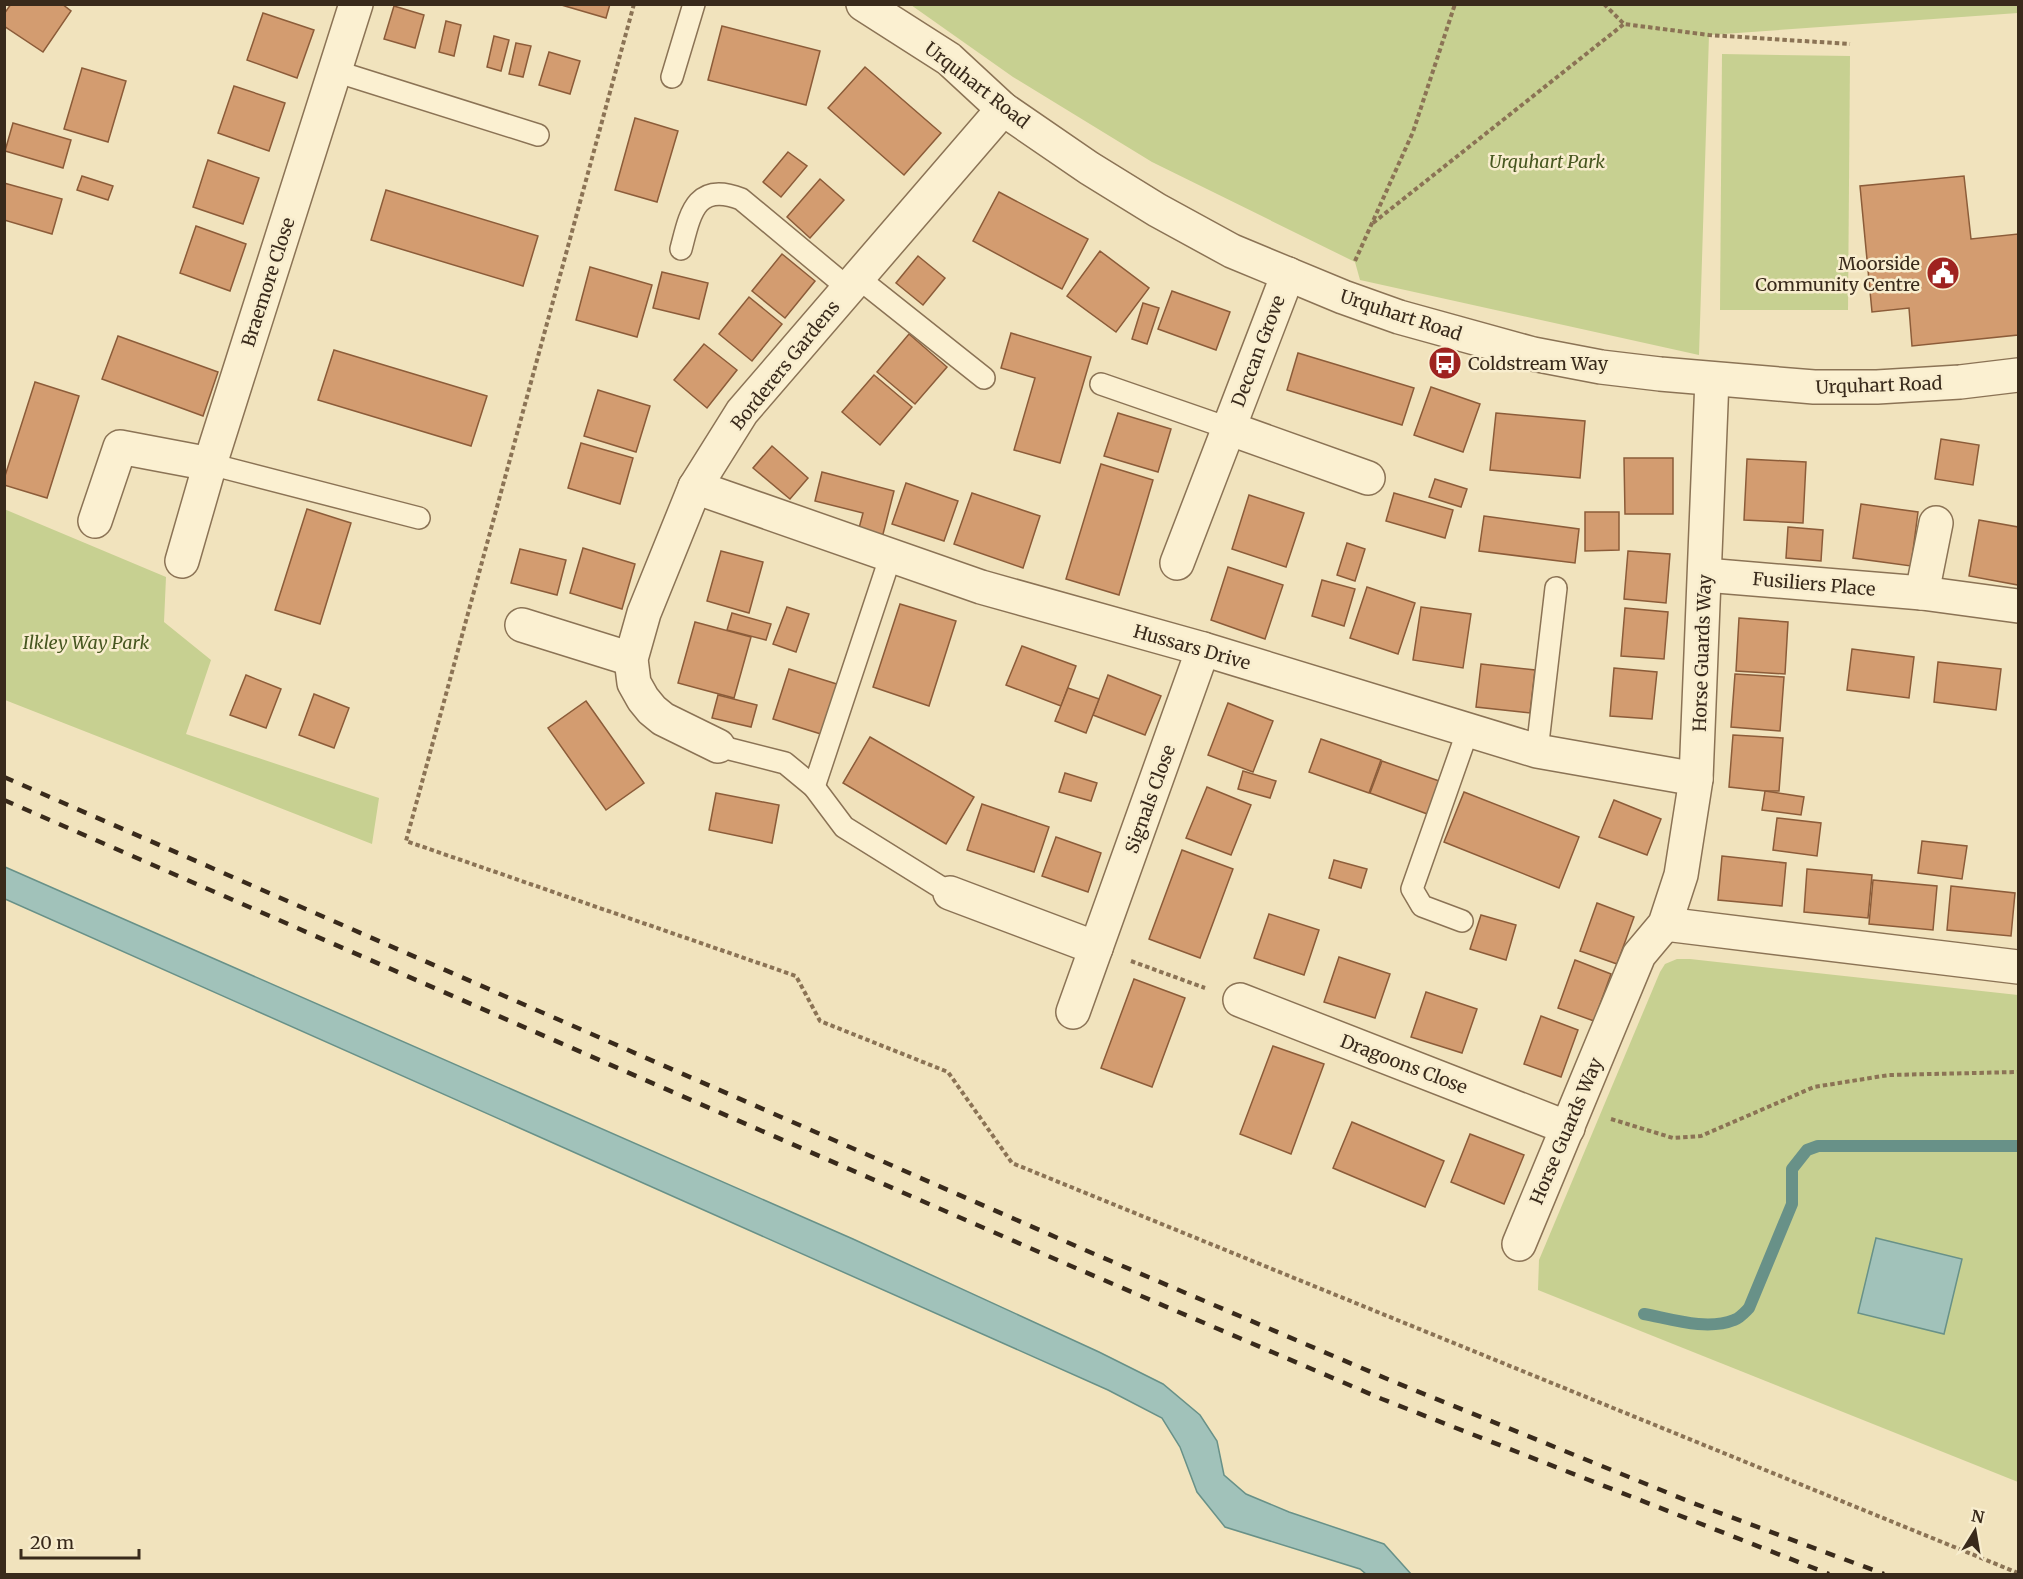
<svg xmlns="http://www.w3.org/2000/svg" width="2023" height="1579" viewBox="0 0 2023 1579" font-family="Merriweather,serif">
<rect width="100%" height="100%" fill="#f1e3bd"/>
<g fill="#c7d091">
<polygon points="2018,4 2018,13 1709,35 1699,355 1360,280 1355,262 1152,162 1013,77 911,5"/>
<polygon points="1722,54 1850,56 1848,310 1720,310"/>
<polygon points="4,509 166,577 164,622 211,660 186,734 379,798 372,844 5,700"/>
<polygon points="1677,959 1690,959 2018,995 2018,1482 1538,1290 1539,1260 1660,972 1665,964"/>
</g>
<g fill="#a1c2ba" stroke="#689188" stroke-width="1.5">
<polygon points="5,867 853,1239 1099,1352 1163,1384 1200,1415 1217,1441 1224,1475 1246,1494 1289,1512 1384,1544 1411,1574 1366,1574 1360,1569 1225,1527 1197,1492 1180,1447 1162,1418 1108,1390 5,899"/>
<polygon points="1876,1238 1962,1259 1944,1334 1858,1313"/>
</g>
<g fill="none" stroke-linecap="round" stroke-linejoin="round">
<path stroke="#689188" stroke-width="12" d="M 1644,1314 C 1671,1319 1707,1331 1734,1320 C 1740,1318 1745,1312 1749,1308 L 1792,1204 L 1792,1169 L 1807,1150 L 1818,1146 L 2018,1146"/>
</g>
<g fill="#d39c70" stroke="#8c5c39" stroke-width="1.5">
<polygon points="11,4 62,4 71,11 43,52 4,26 4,14"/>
<polygon points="558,4 610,4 606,18"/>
<polygon points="394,6 424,15 415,48 384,39"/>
<polygon points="263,13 314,30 297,78 247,60"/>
<polygon points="446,21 461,25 454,56 439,52"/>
<polygon points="722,26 820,51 806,105 708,80"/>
<polygon points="494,36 509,40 501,71 487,67"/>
<polygon points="516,43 531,46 523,77 509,74"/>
<polygon points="549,52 580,61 570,94 539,85"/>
<polygon points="865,67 941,133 904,175 828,108"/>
<polygon points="82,68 126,81 108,142 64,129"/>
<polygon points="234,86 285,103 269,151 218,133"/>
<polygon points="635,118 678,131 657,202 615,190"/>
<polygon points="13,123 71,140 63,168 5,151"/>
<polygon points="788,152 807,166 781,197 763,182"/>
<polygon points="208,160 259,178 243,224 193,207"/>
<polygon points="82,176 113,186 108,200 77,190"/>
<polygon points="1964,176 1971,239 2018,234 2018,335 1912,346 1909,308 1872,312 1860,186"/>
<polygon points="820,179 844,200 810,238 787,217"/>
<polygon points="4,183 62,199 52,234 4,220"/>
<polygon points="386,190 538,236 523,286 371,240"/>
<polygon points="999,192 1088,239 1062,289 973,241"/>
<polygon points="196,226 246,244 230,291 180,273"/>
<polygon points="1100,251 1149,288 1116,332 1067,296"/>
<polygon points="782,254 815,281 785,318 752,291"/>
<polygon points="918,256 945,278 923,305 896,283"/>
<polygon points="590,267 652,285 637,337 576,320"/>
<polygon points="662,272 708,283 699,319 653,308"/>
<polygon points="1172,291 1230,312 1216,350 1158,329"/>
<polygon points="749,297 782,324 752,361 719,334"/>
<polygon points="1143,303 1159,308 1147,344 1132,339"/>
<polygon points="1011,333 1091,357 1060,463 1014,450 1035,378 1001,368"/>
<polygon points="909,334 947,367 915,404 877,372"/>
<polygon points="118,336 218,372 203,416 102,379"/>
<polygon points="704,344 737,370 707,408 674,380"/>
<polygon points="334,350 487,396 471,446 318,400"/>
<polygon points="1298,353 1414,388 1402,425 1287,390"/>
<polygon points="874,375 912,407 880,445 842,412"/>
<polygon points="35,382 79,396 47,498 4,485 4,479"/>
<polygon points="1431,387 1480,404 1463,452 1414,435"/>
<polygon points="598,390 650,406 636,452 584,436"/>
<polygon points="1118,413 1171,429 1158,472 1104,456"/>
<polygon points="1496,413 1585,421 1580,478 1490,470"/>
<polygon points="1941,439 1979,445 1973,485 1935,479"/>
<polygon points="581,443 633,458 620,504 568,488"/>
<polygon points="772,446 808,478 790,499 753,468"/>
<polygon points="1624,458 1673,458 1673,514 1625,514"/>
<polygon points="1747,459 1806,462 1803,523 1744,520"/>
<polygon points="1101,464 1153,480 1119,595 1066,579"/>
<polygon points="822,472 894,491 882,538 858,532 863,513 815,501"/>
<polygon points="1435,479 1467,489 1461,507 1429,497"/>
<polygon points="906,483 958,501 944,541 892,524"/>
<polygon points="972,493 1040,516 1023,568 954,544"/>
<polygon points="1394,493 1453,510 1445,538 1386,521"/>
<polygon points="1249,495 1304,513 1286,567 1232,549"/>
<polygon points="1861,504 1918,512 1911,566 1853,558"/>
<polygon points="307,509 351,523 320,624 275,610"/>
<polygon points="1585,512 1619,512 1619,550 1585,551"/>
<polygon points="1484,516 1579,529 1575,563 1479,551"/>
<polygon points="1979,520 2018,527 2018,585 1969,576"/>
<polygon points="1788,527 1823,530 1821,561 1786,558"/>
<polygon points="1347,543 1365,549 1355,581 1337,575"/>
<polygon points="583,548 635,564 622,609 570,593"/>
<polygon points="520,549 566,560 557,595 511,583"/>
<polygon points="721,551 763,562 749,613 707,601"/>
<polygon points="1628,551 1670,554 1666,603 1624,599"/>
<polygon points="1228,567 1283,585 1265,639 1211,620"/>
<polygon points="1322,580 1355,589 1344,626 1312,616"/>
<polygon points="1367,587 1415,603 1398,654 1350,638"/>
<polygon points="900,604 956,621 929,706 873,687"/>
<polygon points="787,607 809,614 796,652 773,644"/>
<polygon points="1421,607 1471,614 1463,668 1413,660"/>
<polygon points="1625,608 1668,612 1664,659 1621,656"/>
<polygon points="732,613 771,624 766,640 727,630"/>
<polygon points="1739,618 1788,622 1785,674 1736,671"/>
<polygon points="695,622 751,637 734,698 678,683"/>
<polygon points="1022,646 1076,666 1061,706 1006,685"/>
<polygon points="1852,649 1914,657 1909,698 1847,690"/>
<polygon points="1938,662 2001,669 1996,710 1934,702"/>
<polygon points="1481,664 1535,670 1530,713 1476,707"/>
<polygon points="1614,668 1657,672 1652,719 1610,716"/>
<polygon points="789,669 840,685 824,735 773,719"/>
<polygon points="1735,674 1784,677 1780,731 1731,727"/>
<polygon points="246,675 281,689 266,728 230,715"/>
<polygon points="1108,675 1161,696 1145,735 1093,715"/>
<polygon points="1068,688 1099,699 1086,733 1055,721"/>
<polygon points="314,694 349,708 334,748 299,735"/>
<polygon points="718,695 757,705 751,727 712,718"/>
<polygon points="586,701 644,783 606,810 548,728"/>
<polygon points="1228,703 1273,721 1253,772 1208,755"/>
<polygon points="1733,735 1783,738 1779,791 1765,791 1729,787"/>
<polygon points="870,737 974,797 946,844 843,783"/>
<polygon points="1321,739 1381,760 1369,793 1309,772"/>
<polygon points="1382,761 1442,782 1430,815 1370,793"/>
<polygon points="1243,771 1276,781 1270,798 1238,789"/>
<polygon points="1065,773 1097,783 1091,801 1059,792"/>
<polygon points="1207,787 1251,805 1231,855 1186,838"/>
<polygon points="1765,791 1804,797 1801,815 1762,810"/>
<polygon points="1464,792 1579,837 1559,888 1444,842"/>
<polygon points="716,793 779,805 772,843 709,830"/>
<polygon points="1614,800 1661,819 1647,855 1599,837"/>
<polygon points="982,804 1049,827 1034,872 967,850"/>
<polygon points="1777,818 1821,823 1817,856 1773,850"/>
<polygon points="1056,837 1101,853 1088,892 1042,876"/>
<polygon points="1922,841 1967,846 1962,879 1918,873"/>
<polygon points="1182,850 1233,869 1200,958 1149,939"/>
<polygon points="1722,856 1786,863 1782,906 1718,900"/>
<polygon points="1334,860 1367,869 1361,888 1329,878"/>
<polygon points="1807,869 1872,875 1868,918 1804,912"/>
<polygon points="1873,880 1937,886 1933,930 1869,924"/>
<polygon points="1951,886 2015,893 2011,936 1947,930"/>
<polygon points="1597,903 1634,917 1617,964 1580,951"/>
<polygon points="1269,914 1319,930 1304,975 1254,958"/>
<polygon points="1481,915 1516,925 1506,960 1470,949"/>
<polygon points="1339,957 1390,974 1375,1018 1324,1002"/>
<polygon points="1575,960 1611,974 1594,1021 1558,1008"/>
<polygon points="1134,979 1185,998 1152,1087 1101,1068"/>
<polygon points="1426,992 1477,1009 1462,1053 1411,1037"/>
<polygon points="1541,1016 1578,1030 1561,1077 1524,1064"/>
<polygon points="1273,1046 1324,1064 1291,1154 1240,1134"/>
<polygon points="1352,1122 1444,1161 1425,1207 1333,1168"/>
<polygon points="1470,1134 1524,1155 1504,1204 1451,1182"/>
</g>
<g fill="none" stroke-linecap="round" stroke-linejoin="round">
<g stroke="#8b7355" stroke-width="24">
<g id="lane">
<polyline points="335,71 538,135"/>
<polyline points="672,77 694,4"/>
<path d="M 681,249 C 690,215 695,181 741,199 L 848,288"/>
<polyline points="857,277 984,378"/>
<polyline points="1101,384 1228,428"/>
<polyline points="210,464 419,518"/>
<polyline points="718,746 785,763 814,787 844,827 950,893"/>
<polyline points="1537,751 1556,588"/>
<polyline points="814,787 891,555"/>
<polyline points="1462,921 1422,906 1412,889 1468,730"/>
</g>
</g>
<g stroke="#8b7355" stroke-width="36">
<g id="street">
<polyline points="863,4 949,59 1003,109 1089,168 1157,210 1232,251 1343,297 1399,317 1533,354 1601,367 1660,374 1814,387 1877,387 1960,382 2018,375"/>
<polyline points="1228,428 1368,478"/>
<polyline points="695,487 981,587 1203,649 1537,751 1696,779"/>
<polyline points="95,521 120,447 210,464"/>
<polyline points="182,561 210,464 356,4"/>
<polyline points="1177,563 1288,274"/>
<polyline points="1705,575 1922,593 2018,606"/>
<polyline points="1922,593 1936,523"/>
<polyline points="522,625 631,659"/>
<polyline points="718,746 663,719 652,710 643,699 634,683 631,659 644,613 695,487 742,412 1003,109"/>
<polyline points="950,893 1096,948"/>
<polyline points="1665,924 2018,967"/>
<polyline points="1240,1000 1568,1128"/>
<polyline points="1073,1012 1203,649"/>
<polyline points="1519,1244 1639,955 1665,924 1681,875 1696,779 1712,379"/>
</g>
</g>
<g stroke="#8b7355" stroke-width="4" stroke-dasharray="4.5 3" stroke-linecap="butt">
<polyline points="634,4 406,841 796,976 820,1021 948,1072 1012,1163 2018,1573"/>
<polyline points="1604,4 1624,24 1709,35 1850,44"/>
<polyline points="1373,223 1624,24"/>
<polyline points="1355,261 1413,132 1455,4"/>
<polyline points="1131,961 1205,988"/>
<polyline points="1611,1119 1673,1138 1701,1136 1814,1087 1889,1075 2018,1072"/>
</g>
<use href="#lane" stroke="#fbf0d1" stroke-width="21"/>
<use href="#street" stroke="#fbf0d1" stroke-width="33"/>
<g stroke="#392a1b" stroke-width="4.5" stroke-dasharray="10 10" stroke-linecap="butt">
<polyline points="4,777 1092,1253 1392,1381 1693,1503 1884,1574"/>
<polyline points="4,800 1078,1269 1382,1399 1829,1574"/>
</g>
</g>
<defs>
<g id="civic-disc" transform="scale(1.725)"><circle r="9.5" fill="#9f2320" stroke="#f8edce"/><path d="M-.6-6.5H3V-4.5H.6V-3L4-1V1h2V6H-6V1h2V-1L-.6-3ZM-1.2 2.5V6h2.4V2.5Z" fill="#fff"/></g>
<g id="bus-disc" transform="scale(1.725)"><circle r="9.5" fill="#9f2320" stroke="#f8edce"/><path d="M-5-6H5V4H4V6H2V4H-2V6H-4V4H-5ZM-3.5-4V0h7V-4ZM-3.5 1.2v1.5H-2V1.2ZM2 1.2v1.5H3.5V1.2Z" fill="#fff"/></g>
</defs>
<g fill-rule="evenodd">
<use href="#civic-disc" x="1943" y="273"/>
<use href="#bus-disc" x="1445" y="363"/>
</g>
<g text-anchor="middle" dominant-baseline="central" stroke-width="5" stroke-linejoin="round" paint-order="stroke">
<g font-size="18" fill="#392a1b" stroke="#f8edce">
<text transform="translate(977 85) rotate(38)">Urquhart Road</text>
<text transform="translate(268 282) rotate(-72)">Braemore Close</text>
<text transform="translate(1401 315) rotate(18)">Urquhart Road</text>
<text transform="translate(1258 351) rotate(-69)">Deccan Grove</text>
<text transform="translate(785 365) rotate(-51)">Borderers Gardens</text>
<text transform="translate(1879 385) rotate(-2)">Urquhart Road</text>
<text transform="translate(1814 584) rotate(5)">Fusiliers Place</text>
<text transform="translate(1192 647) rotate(16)">Hussars Drive</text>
<text transform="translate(1702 653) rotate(-88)">Horse Guards Way</text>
<text transform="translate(1150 799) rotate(-70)">Signals Close</text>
<text transform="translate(1404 1064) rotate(21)">Dragoons Close</text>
<text transform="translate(1566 1131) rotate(-67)">Horse Guards Way</text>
</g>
<g font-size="18" font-style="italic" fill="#475720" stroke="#f8edce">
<text x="1547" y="161">Urquhart Park</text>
<text x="86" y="642">Ilkley Way Park</text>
</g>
<g font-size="18" fill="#392a1b" stroke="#f8edce" text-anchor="end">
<text x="1920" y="263">Moorside<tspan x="1920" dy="21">Community Centre</tspan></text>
<text x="1468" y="363" text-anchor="start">Coldstream Way</text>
</g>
</g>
<rect width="2023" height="1579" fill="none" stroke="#392a1b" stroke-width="12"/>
<g transform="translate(1975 1531) rotate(11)" stroke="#f8edce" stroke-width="4.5" paint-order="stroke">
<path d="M0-4.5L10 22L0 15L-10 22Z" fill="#392a1b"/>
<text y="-9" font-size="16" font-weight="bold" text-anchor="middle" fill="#392a1b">N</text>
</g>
<path d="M21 1549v9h118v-9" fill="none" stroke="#392a1b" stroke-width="3"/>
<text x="30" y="1549" font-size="18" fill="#392a1b" stroke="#f8edce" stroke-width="4.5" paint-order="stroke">20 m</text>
</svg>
